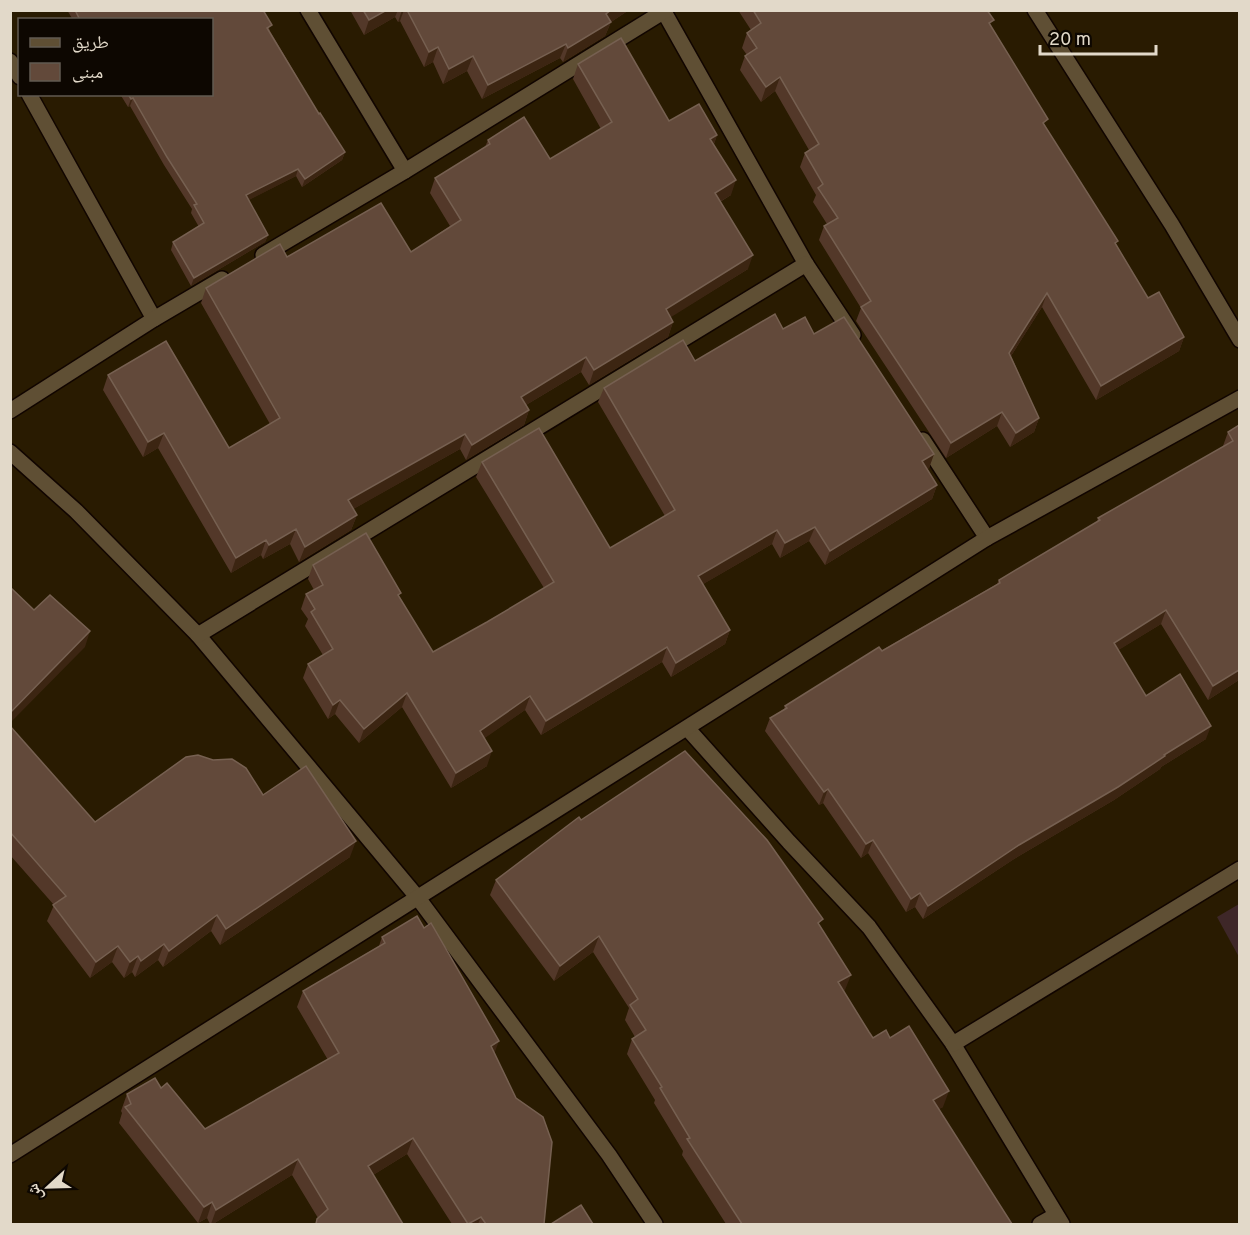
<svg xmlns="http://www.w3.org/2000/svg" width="1250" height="1235" viewBox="0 0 1250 1235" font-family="Overpass,'Noto Naskh Arabic',sans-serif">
<rect width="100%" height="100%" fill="#291b01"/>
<polygon fill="#3e2728" points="1239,904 1239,957 1217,917"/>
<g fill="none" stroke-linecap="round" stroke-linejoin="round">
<g stroke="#110500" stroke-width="18">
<g id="street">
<polyline points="308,10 405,171"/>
<polyline points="663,10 806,264 853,335"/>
<polyline points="1035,10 1172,225 1240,340"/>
<polyline points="10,61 20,77"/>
<polyline points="29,94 154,319"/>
<polyline points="263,255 405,171 666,10"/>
<polyline points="10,411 154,319 222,279"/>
<polyline points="923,440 987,538"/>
<polyline points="10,452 76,511 198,635 312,771 418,898 609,1155 655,1224"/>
<polyline points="198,635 806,264"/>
<polyline points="687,728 789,842 869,927 953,1044 1062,1224"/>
<polyline points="953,1044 1240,869"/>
<polyline points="10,1155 987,538 1240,398"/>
<polyline points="1040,1224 1056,1215"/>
</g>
</g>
<use href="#street" stroke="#5f4f34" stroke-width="15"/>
</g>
<g fill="#533829">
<polygon points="67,10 263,10 270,31 319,114 345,152 342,160 302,187 296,176 248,200 268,235 265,242 191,286 171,250 173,242 199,227 191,213 192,209 164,165 130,106 128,107 120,94 212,94 212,20 73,20"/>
<polygon points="350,10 629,10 611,22 605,36 563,62 560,58 482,99 467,71 443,84 433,62 424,67 400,21 398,22 395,17 364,35"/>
<polygon points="738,10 987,10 991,27 1046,127 1148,298 1184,337 1179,351 1096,400 1042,307 1011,356 1039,418 1034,432 1010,447 997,426 946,458 856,321 861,308 819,240 824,226 827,224 813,202 816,195 800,167 805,153 809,150 775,91 761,102 740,70 745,56 747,55 742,48 747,33 751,30"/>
<polygon points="578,64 669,121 717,135 714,144 731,195 720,202 748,269 670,317 673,322 668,337 589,385 581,372 526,405 529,410 524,425 466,460 460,449 353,509 357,515 351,530 299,562 290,544 263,559 261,555 231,573 158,448 143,457 103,390 108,375 229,448 270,424 201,303 206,288 287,257 411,252 450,226 430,193 435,178 485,147 488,140 550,159 601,129 573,79"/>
<polygon points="783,329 814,334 934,454 929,468 927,469 937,485 932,499 825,565 809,541 780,558 772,544 703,584 730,630 725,644 671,677 662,662 541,735 525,710 484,738 487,766 451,788 402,707 359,743 335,714 328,719 303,678 308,664 323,655 305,626 308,619 301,609 306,594 314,590 308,579 313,565 400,598 433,652 487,622 544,588 476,477 482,462 610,548 665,516 598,402 604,388 695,361"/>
<polygon points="1239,425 1239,680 1208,700 1161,624 1118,650 1146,696 1206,739 1161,767 1160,769 1114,800 1014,859 923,919 915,907 906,912 868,853 861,858 823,803 819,805 765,731 770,718 784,709 785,706 997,584 999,580 1097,522 1098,518 1224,447 1223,446 1228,432"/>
<polygon points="10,726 95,822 263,795 350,857 220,945 211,931 163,967 158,960 135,977 132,972 124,978 112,962 90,978 47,921 54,905 10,855"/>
<polygon points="581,820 821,927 845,990 843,991 869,1032 873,1038 890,1038 943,1107 938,1109 1012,1224 726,1224 682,1155 683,1151 654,1103 655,1100 627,1054 632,1039 635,1037 625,1020 629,1008 593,952 554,981 490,895 496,880"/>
<polygon points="382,937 495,1054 544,1224 452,1224 407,1154 373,1175 403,1224 315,1224 318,1218 292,1175 213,1224 210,1224 207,1218 198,1223 119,1123 122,1113 121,1111 127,1094 161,1088 205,1129 328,1060 297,1007 303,991 379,946"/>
</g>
<g fill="#3c2512">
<polygon points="387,10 398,10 395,17 364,35 369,20"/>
<polygon points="402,10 404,10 400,21 398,22"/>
<polygon points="611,10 629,10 611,22 605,36 563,62 568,48 606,14"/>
<polygon points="566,44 560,58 482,99 488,85"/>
<polygon points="438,47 433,62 424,67 429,52"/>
<polygon points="473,56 467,71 443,84 449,69"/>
<polygon points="780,77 775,91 761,102 766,87"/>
<polygon points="133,98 130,106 128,107 131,99"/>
<polygon points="717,135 712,150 710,139"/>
<polygon points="345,152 342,160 302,187 305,179"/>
<polygon points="298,169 296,176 243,203 246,195"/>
<polygon points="736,180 731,195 709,208 715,193"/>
<polygon points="268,235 265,242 191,286 194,278"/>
<polygon points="753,255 748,269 660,324 666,309"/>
<polygon points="1047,293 1042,307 1004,367 1009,353"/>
<polygon points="673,322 668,337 589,385 594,370"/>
<polygon points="1184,337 1179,351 1096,400 1101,386"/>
<polygon points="586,357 581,372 516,411 521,397"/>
<polygon points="529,410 524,425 466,460 472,445"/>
<polygon points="1002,412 997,426 946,458 951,443"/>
<polygon points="1039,418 1034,432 1010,447 1016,433"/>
<polygon points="164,433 158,448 143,457 148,442"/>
<polygon points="465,434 460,449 343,515 348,500"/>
<polygon points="934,454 929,468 917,475 922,461"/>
<polygon points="937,485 932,499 825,565 830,551"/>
<polygon points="357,515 351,530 299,562 305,547"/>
<polygon points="815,527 809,541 780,558 785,543"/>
<polygon points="296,529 290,544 263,559 269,545"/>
<polygon points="777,530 772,544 693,590 698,576"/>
<polygon points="266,540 261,555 231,573 236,558"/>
<polygon points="1166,610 1161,624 1109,656 1114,643"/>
<polygon points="730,630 725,644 671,677 676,663"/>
<polygon points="90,631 85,647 10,723 10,713"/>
<polygon points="667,647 662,662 541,735 546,721"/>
<polygon points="1239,670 1239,680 1208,700 1213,686"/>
<polygon points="407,693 402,707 359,743 364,729"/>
<polygon points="530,696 525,710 475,745 480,731"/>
<polygon points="340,700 335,714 328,719 333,705"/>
<polygon points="1211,726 1206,739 1161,767 1160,769 1114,800 1014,859 923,919 928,906 1019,845"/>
<polygon points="492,751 487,766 451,788 456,773"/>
<polygon points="828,789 823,803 819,805 824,792"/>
<polygon points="873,840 868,853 861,858 866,844"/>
<polygon points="356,841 350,857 220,945 226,929"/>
<polygon points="920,893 915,907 906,912 911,899"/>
<polygon points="217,915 211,931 163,967 169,951"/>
<polygon points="599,936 593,952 554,981 560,966"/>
<polygon points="164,944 158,960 135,977 141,961"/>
<polygon points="118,946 112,962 90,978 96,962"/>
<polygon points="138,956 132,972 124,978 130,962"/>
<polygon points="851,975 845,990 832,998 838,982"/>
<polygon points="499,1041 493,1057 491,1046"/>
<polygon points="949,1091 943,1107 927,1116 933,1100"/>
<polygon points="413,1138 407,1154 362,1182 368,1166"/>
<polygon points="298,1159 292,1175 213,1224 211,1224 216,1210"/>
<polygon points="212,1202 207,1218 198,1223 204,1207"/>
<polygon points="481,1217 478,1224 468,1224"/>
</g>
<g fill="#62493a" stroke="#766051" stroke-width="1.5">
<polygon points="75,10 263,10 272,25 267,28 319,114 320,113 345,152 305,179 298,169 246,195 268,235 194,278 173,242 204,223 194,205 197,204 167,157 133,98 131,99 128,94 212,94 212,20 80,20"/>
<polygon points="363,10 387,10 369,20"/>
<polygon points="407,10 611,10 606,14 611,22 568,48 566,44 488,85 473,56 449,69 438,47 429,52"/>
<polygon points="753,10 987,10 994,20 989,23 1048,119 1043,123 1118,241 1115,243 1148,298 1159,292 1184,337 1101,386 1047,293 1009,353 1039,418 1016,433 1002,412 951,443 861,307 871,301 824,226 838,218 818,188 823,184 805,153 819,144 780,77 766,87 745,56 757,48 747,33 761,23"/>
<polygon points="621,38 669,121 699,104 717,135 710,139 736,180 715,193 753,255 666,309 673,322 594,370 586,357 521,397 529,410 472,445 465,434 348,500 357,515 305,547 296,529 269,545 266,540 236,558 164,433 148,442 108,375 166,341 229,448 280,418 206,288 280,244 287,257 381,203 411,252 461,220 435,178 490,144 488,140 524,117 550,159 612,122 578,64"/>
<polygon points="775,314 783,329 805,317 814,334 844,317 934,454 922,461 937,485 830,551 815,527 785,543 777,530 698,576 730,630 676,663 667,647 546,721 530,696 480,731 492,751 456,773 407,693 364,729 340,700 333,705 308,664 333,649 311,612 315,609 306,594 323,585 313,565 366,533 401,593 398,595 433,652 487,622 554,582 482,462 539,428 610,548 675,510 604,388 683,340 695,361"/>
<polygon points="1239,425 1239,670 1213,686 1166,610 1114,643 1146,696 1180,674 1211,726 1164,755 1165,756 1118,787 1019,845 928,906 920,893 911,899 873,840 866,844 828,789 824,792 770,718 787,708 785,706 879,647 882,651 1000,583 999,580 1100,520 1098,518 1233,441 1228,432"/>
<polygon points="10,587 34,610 50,595 90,631 10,713"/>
<polygon points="10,726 95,822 186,757 198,755 213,760 232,759 246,768 263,795 306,766 356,841 226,929 217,915 169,951 164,944 141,961 138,956 130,962 118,946 96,962 53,905 66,896 10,832"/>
<polygon points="685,751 767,840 823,919 818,923 851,975 838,982 869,1032 873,1038 886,1030 890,1038 909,1026 949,1091 933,1100 1012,1224 742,1224 687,1139 690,1138 660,1088 662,1087 632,1039 646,1030 630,1005 638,999 599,936 560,966 496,880 579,817 581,820"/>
<polygon points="417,916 424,928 431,923 499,1041 491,1046 516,1098 543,1117 552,1142 544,1224 486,1224 481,1217 468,1224 413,1138 368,1166 403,1224 316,1224 317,1219 328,1209 298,1159 216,1210 212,1202 204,1207 125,1107 131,1104 127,1094 155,1078 161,1088 167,1083 205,1129 339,1053 303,991 385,943 382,937"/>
<polygon points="581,1205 593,1224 551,1224"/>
</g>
<rect width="1250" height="1235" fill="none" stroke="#e2d9c9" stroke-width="24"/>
<rect x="18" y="18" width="195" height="78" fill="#0d0701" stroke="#625b51" stroke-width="1.5"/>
<rect x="30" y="38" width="30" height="9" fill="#5f4f34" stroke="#625b51" stroke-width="1.5"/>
<text x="72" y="48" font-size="18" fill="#e2d9c9">طريق</text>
<rect x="30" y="63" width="30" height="18" fill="#62493a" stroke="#625b51" stroke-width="1.5"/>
<text x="72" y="78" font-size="18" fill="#e2d9c9">مبنى</text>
<g transform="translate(48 1187) rotate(248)" stroke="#0d0701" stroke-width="4.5" paint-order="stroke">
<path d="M0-4.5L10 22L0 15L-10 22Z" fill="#e2d9c9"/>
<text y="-9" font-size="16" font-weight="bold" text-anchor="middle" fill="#e2d9c9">ش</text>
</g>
<path d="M1040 45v9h116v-9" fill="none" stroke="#e2d9c9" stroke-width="3"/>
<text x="1049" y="45" font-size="18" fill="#e2d9c9" stroke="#0d0701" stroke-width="4.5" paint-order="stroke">20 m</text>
</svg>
